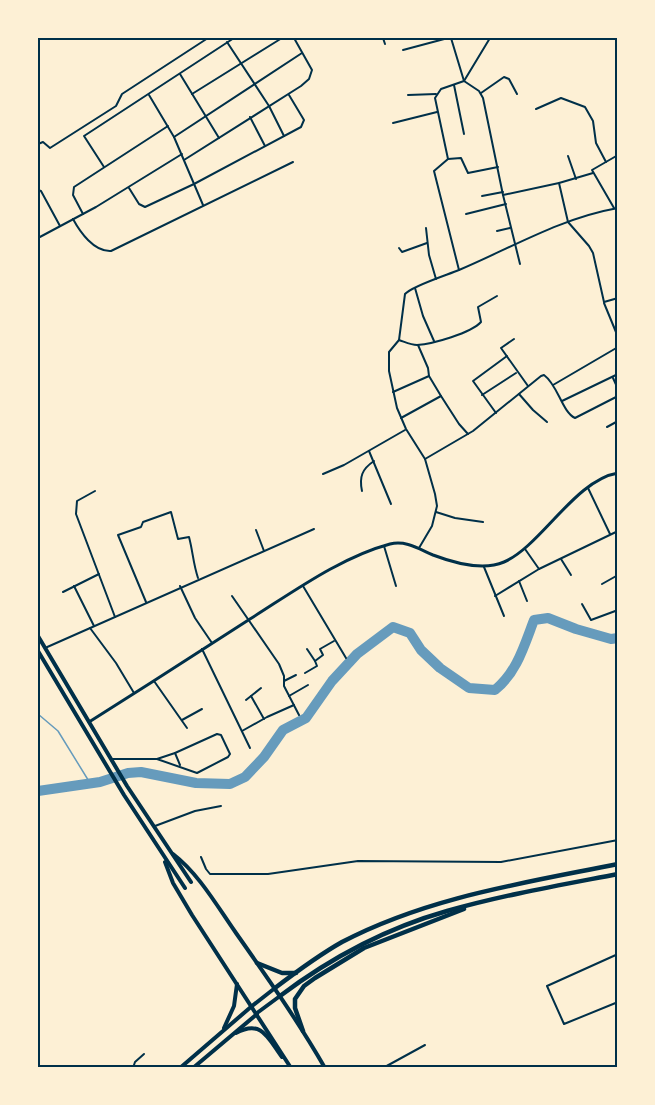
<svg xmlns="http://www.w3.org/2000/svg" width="655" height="1105" viewBox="0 0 655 1105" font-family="Lora,serif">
<rect width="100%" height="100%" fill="#fdf0d5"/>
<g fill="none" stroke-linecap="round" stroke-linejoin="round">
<polyline stroke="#669bbc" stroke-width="1.5" points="38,714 58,731 90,783"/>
<path stroke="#669bbc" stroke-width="10" d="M 38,791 L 100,782 L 128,773 L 141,772 L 196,783 L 230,784 L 245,777 L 264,757 L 283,730 L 306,718 L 332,681 L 357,654 L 393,627 L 410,633 L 421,650 L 440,668 L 469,688 L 495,690 C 517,672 524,646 534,620 L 548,618 L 576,629 L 611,639 L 618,638"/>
<g stroke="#003049" stroke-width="2">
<polyline points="383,38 385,44"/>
<polyline points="451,38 464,81"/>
<polyline points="227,42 269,106 284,136"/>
<polyline points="403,50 448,38"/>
<polyline points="180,74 219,138"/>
<polyline points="464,81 479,91 483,98 503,195 520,264"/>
<polyline points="454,85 464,134"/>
<polyline points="481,93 504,77 509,79 517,94"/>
<polyline points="192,94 282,38"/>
<polyline points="149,95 174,137 203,205"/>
<polyline points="408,95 436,94"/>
<polyline points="536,109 561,98 585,107 593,121 596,143 606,162"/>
<polyline points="250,117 265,146"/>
<polyline points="393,123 437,112"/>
<polyline points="174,137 302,53"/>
<polyline points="38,144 43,142 50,148 116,106 122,94 208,38"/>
<polyline points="568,156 576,179"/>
<polyline points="448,159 435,98 441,89 464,81 490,38"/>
<polyline points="184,160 301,86 309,79 312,70 294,38"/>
<polyline points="104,167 84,136 234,38"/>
<polyline points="559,183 568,222 589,246 593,253 604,302 618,298"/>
<polyline points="129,188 139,204 145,207 194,184 301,127 304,120 289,95"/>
<polyline points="38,190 41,191 60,226"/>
<polyline points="503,195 559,183 593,173"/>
<polyline points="482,196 503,192"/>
<polyline points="614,208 592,170 618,155"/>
<polyline points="83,214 73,195 74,187 168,126"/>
<polyline points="466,214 506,204"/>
<path d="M 73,219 C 80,232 94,252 111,251 L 293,162"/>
<polyline points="426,228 429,255 436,279"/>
<polyline points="497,231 510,228"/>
<polyline points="38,238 96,207 182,154"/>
<polyline points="399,248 402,252 427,243"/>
<polyline points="459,270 434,171 448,159 461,158 468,173 498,167"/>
<polyline points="415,288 423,316 434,341"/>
<polyline points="604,303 618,337"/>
<polyline points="514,339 501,348 528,386"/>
<path d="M 399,340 C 405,342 411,345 417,345 C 433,344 471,333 481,322 L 478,307 L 497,296"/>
<polyline points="418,345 428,368 429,376"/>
<polyline points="613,378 618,389"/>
<polyline points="553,385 618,347"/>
<polyline points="393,392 429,376 441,396"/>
<polyline points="519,394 533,410 547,422"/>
<polyline points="482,395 516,373"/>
<polyline points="562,401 618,374"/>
<polyline points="496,413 473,381 507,356"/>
<polyline points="401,418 441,396 459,424 468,434"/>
<polyline points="607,427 618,421"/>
<polyline points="369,451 391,504"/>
<path d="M 425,459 L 473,431 L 541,376 L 544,375 C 558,385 562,412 575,418 L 618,396"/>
<polyline points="323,474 344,465 405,430"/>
<polyline points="588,488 610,534"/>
<polyline points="95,491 77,501 76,514 115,617"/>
<path d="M 362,491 C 359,477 362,469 374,461"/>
<polyline points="436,512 455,518 483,522"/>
<polyline points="256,530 264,551"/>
<polyline points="384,546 396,586"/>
<path d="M 419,548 L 432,526 L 437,506 L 435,494 L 425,459 L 406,429 L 397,408 L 389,371 L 389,352 L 399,340 L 405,294 C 412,286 447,275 459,270 C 511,248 561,218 618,208"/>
<polyline points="525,549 539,569"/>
<polyline points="561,559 571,575"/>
<polyline points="484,567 504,616"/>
<polyline points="519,581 527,601"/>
<polyline points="602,584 618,575"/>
<polyline points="74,586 94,626"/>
<polyline points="180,586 195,618 212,643"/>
<polyline points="303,586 346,658"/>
<polyline points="63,592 99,574"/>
<polyline points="232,596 279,664 284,676 284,686 299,715"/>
<polyline points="495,596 539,569 618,531"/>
<path d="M 146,602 L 118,535 L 141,527 L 143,522 L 171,512 L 178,539 L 189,537 C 193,552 193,563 198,578"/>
<polyline points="582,604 591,620 618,610"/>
<polyline points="90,628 116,663 134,693"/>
<polyline points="45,648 314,529"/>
<polyline points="202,649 250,748"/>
<polyline points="307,649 315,661"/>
<polyline points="305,673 317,666 315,661 323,655 320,649 334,641"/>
<polyline points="154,681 187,728"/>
<polyline points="284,681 296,675"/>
<polyline points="251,696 264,719"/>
<polyline points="289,696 308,685"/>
<polyline points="246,700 261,688"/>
<polyline points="182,720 202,709"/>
<polyline points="242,731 267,717 294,705"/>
<polyline points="175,753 180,765"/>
<polyline points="112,759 157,759 197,773 228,757 230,754 221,735 217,734 175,753 157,759"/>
<polyline points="155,826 195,811 221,806"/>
<polyline points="201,857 206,869 210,874 268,874 358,861 501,862 618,840"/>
<polyline points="618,954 547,986 564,1024 618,1002"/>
<polyline points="133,1068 135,1062 144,1054"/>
<polyline points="383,1068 425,1045"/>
</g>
<path stroke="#003049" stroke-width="3" d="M 89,722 C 143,688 196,654 250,619 C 293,592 341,557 390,544 C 406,540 419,549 433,555 C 454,563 483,571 504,562 C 541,546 575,480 618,473"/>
<g stroke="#003049" stroke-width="4">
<polyline points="224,1028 234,1006 237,984"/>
<path d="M 236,1033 C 262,1019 268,1038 282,1057"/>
<polyline points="180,1068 252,1006"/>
<polyline points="193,1068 257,1014"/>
</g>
<g stroke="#003049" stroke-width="4">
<polyline points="38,636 127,786 191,882"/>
<polyline points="38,651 124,795 185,888"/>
<path d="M 173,854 C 199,874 217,906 236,933 C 267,977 298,1021 325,1068"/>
<polyline points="165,862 173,883 192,915 291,1068"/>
<polyline points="252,1006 275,988"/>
<polyline points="257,1013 280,996"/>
</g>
<g stroke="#003049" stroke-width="4.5">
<polyline points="257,963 282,973 296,973"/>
<path d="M 275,988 C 296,972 319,955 342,942 C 428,897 524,883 618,864"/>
<path d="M 280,996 C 329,959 387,928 447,911 C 503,895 561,885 618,874"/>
<polyline points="303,1031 295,1008 295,999 304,986 315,978 364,948 464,909"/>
</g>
</g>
<rect width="655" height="1105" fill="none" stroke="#fdf0d5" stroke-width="78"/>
<rect x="39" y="39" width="577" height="1027" fill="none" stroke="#003049" stroke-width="2"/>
</svg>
